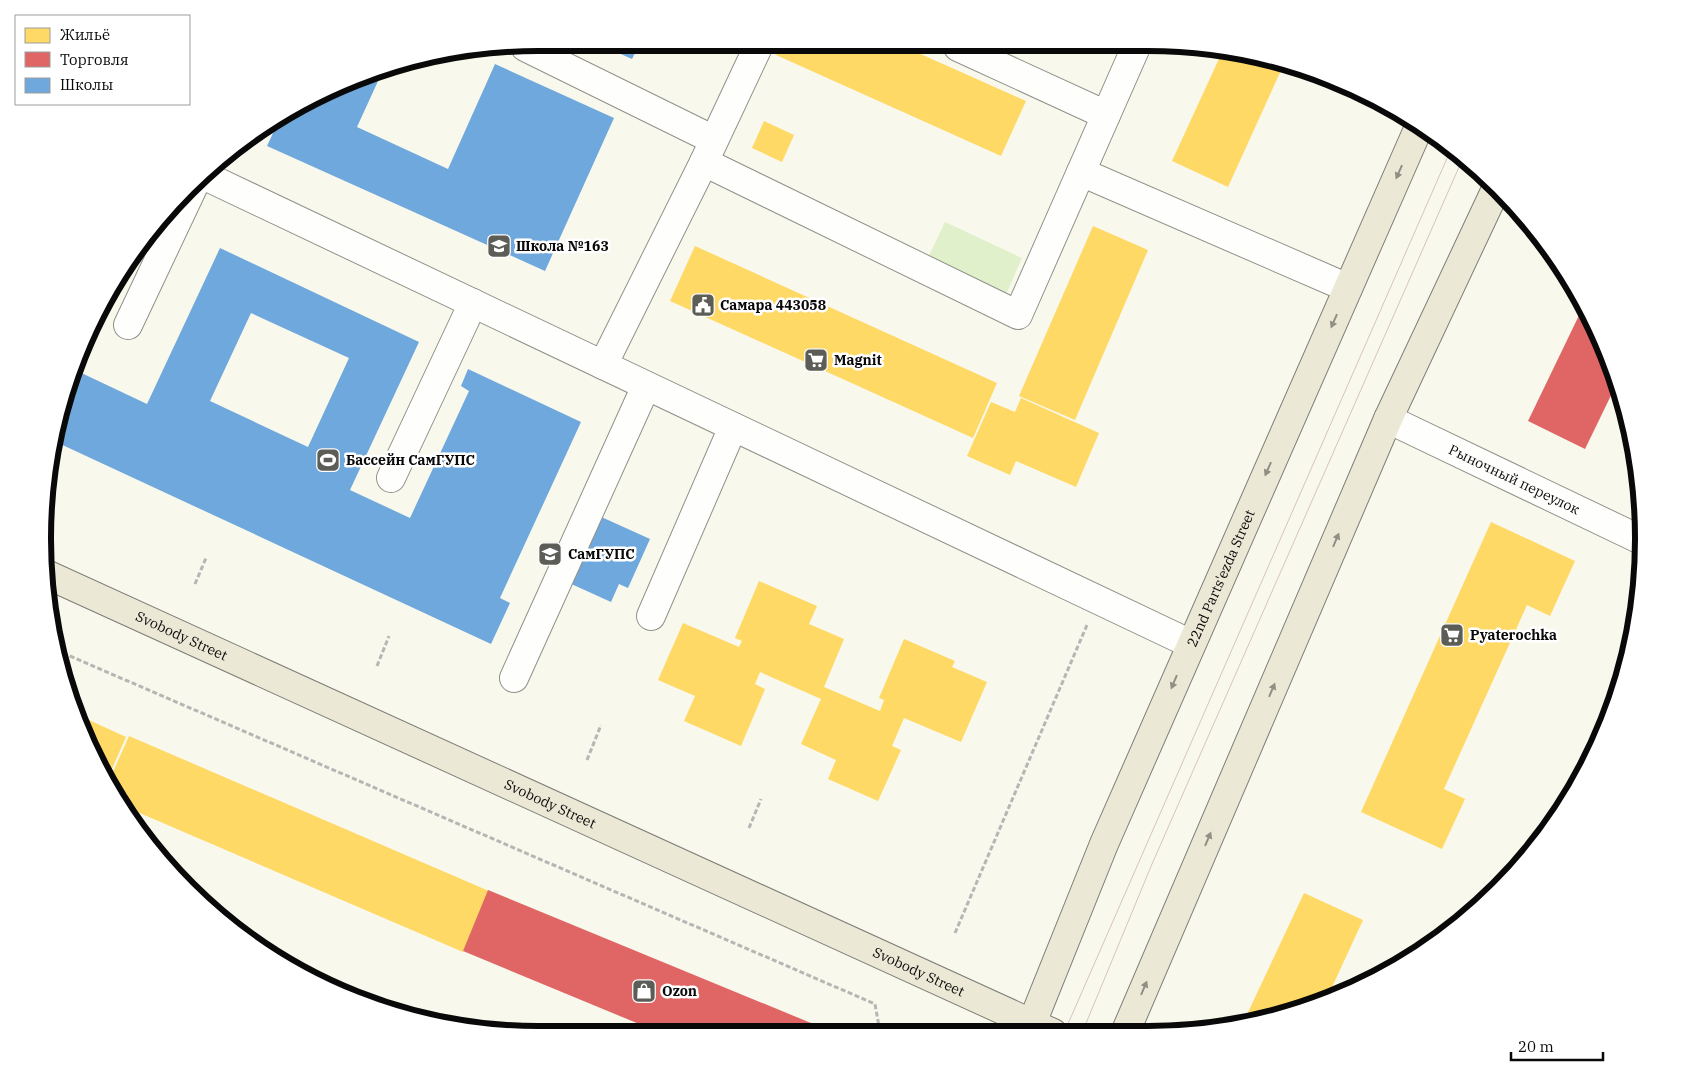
<svg xmlns="http://www.w3.org/2000/svg" width="1686" height="1077" viewBox="0 0 1686 1077" font-family="'IBM Plex Serif',serif">
<rect width="100%" height="100%" fill="#f9f8ec"/>
<polygon fill="#dff0cb" points="945,222 1022,258 1004,299 926,262"/>
<g fill="#ffd966">
<polygon points="780,47 905,47 1026,101 1001,156 776,55"/>
<polygon points="1223,50 1283,66 1228,187 1172,161"/>
<polygon points="764,121 794,135 782,162 752,148"/>
<polygon points="1093,226 1148,250 1075,420 1019,396"/>
<polygon points="695,246 997,383 973,438 670,301"/>
<polygon points="1021,398 1099,433 1076,487 1016,461 1010,475 967,456 991,402 1015,412"/>
<polygon points="1491,522 1575,561 1550,616 1527,605 1444,789 1465,799 1442,849 1361,812"/>
<polygon points="759,581 817,606 809,624 844,639 824,687 880,711 884,700 879,698 904,639 955,661 952,667 987,682 961,742 904,718 892,746 901,750 878,801 828,779 836,760 801,744 821,699 760,672 755,684 765,689 741,746 684,721 695,696 658,680 683,623 739,647 742,641 735,638"/>
<polygon points="78,715 126,737 107,780 94,758"/>
<polygon points="129,736 489,891 463,952 121,805 108,783"/>
<polygon points="1304,893 1363,920 1327,998 1276,1018 1243,1023"/>
<polygon points="335,985 374,1003 374,1004 349,997 334,988"/>
</g>
<g fill="#e06666">
<polygon points="1584,305 1618,381 1585,449 1528,421"/>
<polygon points="488,890 811,1023 807,1032 656,1031 463,951"/>
</g>
<g fill="#6fa8dc" fill-rule="evenodd">
<polygon points="605,47 638,47 632,59"/>
<polygon points="495,64 614,118 545,271 267,146 280,118 384,68 357,127 448,169"/>
<path d="M 220,248 L 419,342 L 350,490 L 410,518 L 469,391 L 461,386 L 468,369 L 581,422 L 500,598 L 510,603 L 491,644 L 56,442 L 69,379 L 73,369 L 147,404 ZM 251,313 L 349,358 L 308,447 L 210,401 Z"/>
<polygon points="597,515 650,539 628,588 619,584 611,602 567,582"/>
</g>
<g fill="none" stroke-linecap="round" stroke-linejoin="round">
<g stroke="#91918b" stroke-width="30">
<g id="minor">
<polyline points="525,47 714,140"/>
<polyline points="958,47 1106,115"/>
<polyline points="704,162 1018,315 1136,47"/>
<polyline points="1081,172 1348,288"/>
<polyline points="203,175 1191,644"/>
<polyline points="128,325 196,181"/>
<polyline points="603,365 704,162 758,47"/>
<path id="s1" d="M 1388,419 L 1641,540"/>
<polyline points="391,478 473,303"/>
<polyline points="651,616 733,427"/>
<polyline points="514,678 646,386"/>
</g>
</g>
<g stroke="#7e7e78" stroke-width="30">
<g id="major">
<path id="s2" d="M 46,574 L 1053,1033"/>
<path id="s3" d="M 1028,1033 L 1104,844 L 1419,127"/>
<polyline points="1125,1033 1388,419 1496,189"/>
</g>
</g>
<g stroke="#b6b6b4" stroke-width="3" stroke-dasharray="5 2.5" stroke-linecap="butt">
<polyline points="195,584 206,558"/>
<polyline points="56,650 875,1004 880,1032"/>
<polyline points="377,666 389,636"/>
<polyline points="587,760 601,725"/>
<polyline points="749,828 761,799"/>
<polyline points="955,933 1087,625"/>
</g>
<use href="#minor" stroke="#fefefc" stroke-width="28"/>
<use href="#major" stroke="#ebe8d6" stroke-width="28"/>
<g stroke="#d5c4c2" stroke-width="1">
<polyline points="1064,1033 1452,147"/>
<polyline points="1082,1033 1152,864 1463,158"/>
</g>
</g>
<defs><path id="oneway-solid" d="M-6-.8H1V-3.2L6.5 0L1 3.2V.8H-6Z" transform="scale(1.25)"/></defs>
<g fill="#918f84">
<use href="#oneway-solid" transform="translate(1399 172) rotate(114)"/>
<use href="#oneway-solid" transform="translate(1334 321) rotate(114)"/>
<use href="#oneway-solid" transform="translate(1268 469) rotate(114)"/>
<use href="#oneway-solid" transform="translate(1336 540) rotate(-67)"/>
<use href="#oneway-solid" transform="translate(1174 682) rotate(113)"/>
<use href="#oneway-solid" transform="translate(1272 690) rotate(-67)"/>
<use href="#oneway-solid" transform="translate(1208 839) rotate(-67)"/>
<use href="#oneway-solid" transform="translate(1144 988) rotate(-67)"/>
</g>
<defs>
<g id="school-square" transform="scale(1.25)"><rect x="-9" y="-9" width="18" height="18" rx="4" fill="#5d5d58" stroke="#fff"/><path d="M0-5L7-2L0 1L-7-2ZM-4 1L0 2.5L4 1V4Q0 6-4 4Z" fill="#fff"/></g>
<g id="civic-square" transform="scale(1.25)"><rect x="-9" y="-9" width="18" height="18" rx="4" fill="#5d5d58" stroke="#fff"/><path d="M-.6-6.5H3V-4.5H.6V-3L4-1V1h2V6H-6V1h2V-1L-.6-3ZM-1.2 2.5V6h2.4V2.5Z" fill="#fff"/></g>
<g id="supermarket-square" transform="scale(1.25)"><rect x="-9" y="-9" width="18" height="18" rx="4" fill="#5d5d58" stroke="#fff"/><path d="M-6-5.5h2.5l.6 2H6L4.5 2H-2.5L-4.4-4H-6ZM-1.5 3.2a1.3 1.3 0 1 0 .1 0ZM3 3.2a1.3 1.3 0 1 0 .1 0Z" fill="#fff"/></g>
<g id="stadium-square" transform="scale(1.25)"><rect x="-9" y="-9" width="18" height="18" rx="4" fill="#5d5d58" stroke="#fff"/><path d="M0-5a6.5 5 0 1 0 0 10a6.5 5 0 1 0 0-10ZM-3.5-1.8h7v3.6h-7Z" fill="#fff"/></g>
<g id="university-square" transform="scale(1.25)"><rect x="-9" y="-9" width="18" height="18" rx="4" fill="#5d5d58" stroke="#fff"/><path d="M0-5L7-2L0 1L-7-2ZM-4 1L0 2.5L4 1V4Q0 6-4 4Z" fill="#fff"/></g>
<g id="shop-square" transform="scale(1.25)"><rect x="-9" y="-9" width="18" height="18" rx="4" fill="#5d5d58" stroke="#fff"/><path d="M-5-2.5h2.3a2.7 3.5 0 0 1 5.4 0H5L5.5 6h-11ZM-1.5-2.5h3a1.5 2.3 0 0 0-3 0Z" fill="#fff"/></g>
</defs>
<g fill-rule="evenodd">
<use href="#school-square" x="499" y="246"/>
<use href="#civic-square" x="703" y="305"/>
<use href="#supermarket-square" x="816" y="360"/>
<use href="#stadium-square" x="328" y="460"/>
<use href="#university-square" x="550" y="554"/>
<use href="#supermarket-square" x="1452" y="635"/>
<use href="#shop-square" x="644" y="991"/>
</g>
<g text-anchor="middle" dominant-baseline="central" stroke-width="5" stroke-linejoin="round" paint-order="stroke">
<g font-size="14" font-weight="bold" fill="#090909" stroke="#fff" text-anchor="start">
<text x="516" y="246">Школа №163</text>
<text x="720" y="305">Самара 443058</text>
<text x="834" y="360">Magnit</text>
<text x="346" y="460">Бассейн СамГУПС</text>
<text x="568" y="554">СамГУПС</text>
<text x="1470" y="635">Pyaterochka</text>
<text x="662" y="991">Ozon</text>
</g>
<g font-size="14" fill="#090909" stroke="#fff">
<text stroke="none"><textPath href="#s1" startOffset="140">Рыночный переулок</textPath></text>
<text stroke="none"><textPath href="#s3" startOffset="494">22nd Parts'ezda Street</textPath></text>
<text stroke="none"><textPath href="#s2" startOffset="149">Svobody Street</textPath></text>
<text stroke="none"><textPath href="#s2" startOffset="554">Svobody Street</textPath></text>
<text stroke="none"><textPath href="#s2" startOffset="959">Svobody Street</textPath></text>
</g>
</g>
<path d="M0 0H1686V1077H0ZM538 51H1148A487 487 0 0 1 1635 538V539A487 487 0 0 1 1148 1026H538A487 487 0 0 1 51 539V538A487 487 0 0 1 538 51Z" fill="#fff" fill-rule="evenodd"/>
<path fill="none" stroke="#090909" stroke-width="6" d="M538 51H1148A487 487 0 0 1 1635 538V539A487 487 0 0 1 1148 1026H538A487 487 0 0 1 51 539V538A487 487 0 0 1 538 51Z"/>
<rect x="15" y="15" width="175" height="90" fill="#ffffff" stroke="#9d9d9d"/>
<rect x="25" y="28" width="25" height="15" fill="#ffd966" stroke="#9d9d9d"/>
<text x="60" y="40" font-size="15" fill="#090909">Жильё</text>
<rect x="25" y="52" width="25" height="15" fill="#e06666" stroke="#9d9d9d"/>
<text x="60" y="65" font-size="15" fill="#090909">Торговля</text>
<rect x="25" y="78" width="25" height="15" fill="#6fa8dc" stroke="#9d9d9d"/>
<text x="60" y="90" font-size="15" fill="#090909">Школы</text>
<path d="M1511 1052v8h92v-8" fill="none" stroke="#090909" stroke-width="2.5"/>
<text x="1518" y="1052" font-size="15" fill="#090909" stroke="#ffffff" stroke-width="4" paint-order="stroke">20 m</text>
</svg>
